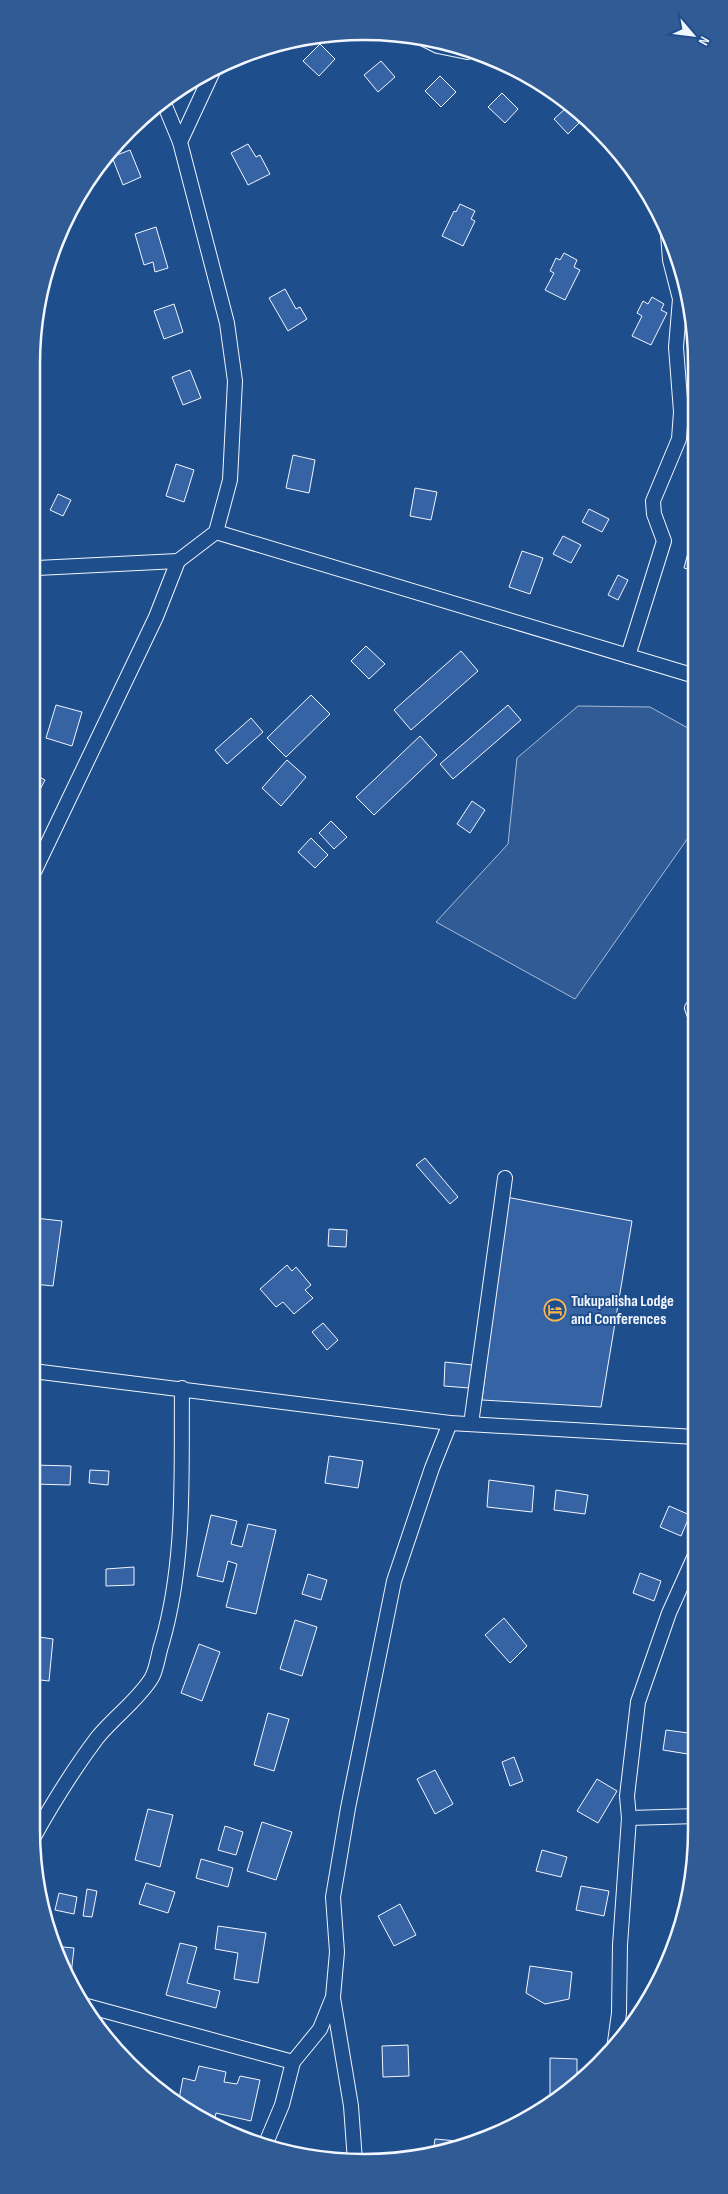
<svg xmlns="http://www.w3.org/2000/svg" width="728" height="2194" viewBox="0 0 728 2194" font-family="'Sofia Sans Condensed',sans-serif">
<rect width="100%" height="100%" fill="#1f4e8c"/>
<polygon fill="#305b95" stroke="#a8bbd7" points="578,706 650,707 695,732 695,828 575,999 436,922 508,844 517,758"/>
<g fill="#3563a3" stroke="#f2f6ff">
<polygon points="320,44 335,59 319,76 303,61"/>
<polygon points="381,61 395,77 378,92 364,75"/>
<polygon points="440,76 456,92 441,107 425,91"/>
<polygon points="502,93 518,109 505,123 488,107"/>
<polygon points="566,108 580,122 568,134 554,119"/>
<polygon points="248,144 256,157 260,155 270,174 248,185 231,153"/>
<polygon points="130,150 141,177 123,185 112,157"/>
<polygon points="460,204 475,211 471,219 475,221 463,246 442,236 454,211 456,212"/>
<polygon points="156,227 168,268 155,272 153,262 144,265 135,234"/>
<polygon points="564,253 577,260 574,267 580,270 565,300 545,290 554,273 550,271 556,258 560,260"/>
<polygon points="285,289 296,309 300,307 307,319 288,331 269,298"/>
<polygon points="652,297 664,304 661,310 667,313 651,345 632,336 642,316 637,313 643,301 648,304"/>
<polygon points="174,304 183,332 164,339 154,311"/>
<polygon points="190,370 201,398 183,405 172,377"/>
<polygon points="293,455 315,460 309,493 286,488"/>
<polygon points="176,464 194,470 184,502 166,496"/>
<polygon points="415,488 437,492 431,520 410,516"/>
<polygon points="58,494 71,500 63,516 50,510"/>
<polygon points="589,509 609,519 602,532 582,522"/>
<polygon points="563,536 581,545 571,563 553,554"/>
<polygon points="690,545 694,546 694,571 684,568"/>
<polygon points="522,551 543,558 530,594 509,587"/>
<polygon points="618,575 628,580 618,600 608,595"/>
<polygon points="366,646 385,664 369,679 351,661"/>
<polygon points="461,651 478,671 411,730 394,710"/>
<polygon points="311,695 330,714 286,757 267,738"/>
<polygon points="56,705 82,712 72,746 46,738"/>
<polygon points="508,705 521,720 453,779 440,764"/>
<polygon points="251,718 263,732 227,764 215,750"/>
<polygon points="420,736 437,755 374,815 356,797"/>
<polygon points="287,760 306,777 281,806 262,788"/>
<polygon points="36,775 45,780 36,797"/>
<polygon points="472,801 485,810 470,833 457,824"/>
<polygon points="331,821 347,837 334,849 319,833"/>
<polygon points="311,838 328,855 315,868 298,852"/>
<polygon points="425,1158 458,1197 450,1204 416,1165"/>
<polygon points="506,1197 632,1221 601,1407 482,1400"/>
<polygon points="35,1218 62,1221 53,1286 34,1284"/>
<polygon points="329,1229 347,1230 346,1247 328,1246"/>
<polygon points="287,1265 292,1271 296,1267 311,1285 305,1290 313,1298 294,1314 283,1302 276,1307 260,1289"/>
<polygon points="323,1323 338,1340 327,1350 312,1332"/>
<polygon points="445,1362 472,1365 469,1388 444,1386"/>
<polygon points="329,1456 363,1461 358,1488 325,1483"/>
<polygon points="33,1465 71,1466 70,1485 33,1484"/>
<polygon points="90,1470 109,1471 108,1485 89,1483"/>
<polygon points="489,1480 534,1486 532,1512 487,1507"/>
<polygon points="556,1490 588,1495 585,1514 554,1510"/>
<polygon points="669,1506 690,1515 681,1536 660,1527"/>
<polygon points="211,1515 237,1521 231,1544 242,1547 248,1524 276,1530 256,1614 226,1607 237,1564 228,1561 223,1582 197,1576"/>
<polygon points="134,1567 134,1585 106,1586 106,1569"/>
<polygon points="640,1573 661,1581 654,1601 633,1593"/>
<polygon points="308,1574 327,1580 321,1600 302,1594"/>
<polygon points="504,1618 527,1646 510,1663 485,1635"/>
<polygon points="295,1620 317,1627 302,1676 280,1669"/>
<polygon points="32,1636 53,1639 49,1681 32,1679"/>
<polygon points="199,1644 220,1652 202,1701 181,1693"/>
<polygon points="268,1713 289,1719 274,1771 254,1765"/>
<polygon points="666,1730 696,1734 694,1755 663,1750"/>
<polygon points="514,1757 523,1781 510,1786 502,1762"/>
<polygon points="435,1770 453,1804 435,1814 417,1779"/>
<polygon points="597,1779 617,1791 598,1823 577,1811"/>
<polygon points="148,1809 173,1815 160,1867 135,1860"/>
<polygon points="262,1822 292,1832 276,1880 247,1871"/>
<polygon points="225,1826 243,1832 236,1855 218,1850"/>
<polygon points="542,1850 567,1857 561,1877 536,1871"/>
<polygon points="201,1859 233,1868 228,1887 196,1878"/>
<polygon points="146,1883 175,1892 168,1913 139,1904"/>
<polygon points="581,1886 609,1891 604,1916 576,1910"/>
<polygon points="87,1889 97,1891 92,1917 83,1916"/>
<polygon points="59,1893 77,1897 74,1914 55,1910"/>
<polygon points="400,1904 416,1935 394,1946 378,1916"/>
<polygon points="218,1926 266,1933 258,1983 234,1979 238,1953 215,1949"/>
<polygon points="180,1943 197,1947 187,1983 220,1991 216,2008 166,1995"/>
<polygon points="53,1946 74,1948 71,1975 68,1975 56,1957"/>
<polygon points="530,1966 572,1972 569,1999 545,2004 526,1993"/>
<polygon points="408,2045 409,2076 383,2077 382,2046"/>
<polygon points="550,2058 577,2059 577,2082 566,2094 552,2103 550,2103"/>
<polygon points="199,2066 226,2072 224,2082 237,2084 240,2076 260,2080 251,2121 216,2113 213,2126 212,2125 178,2104 183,2078 195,2081"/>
<polygon points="435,2139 457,2141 456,2149 433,2154"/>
<polygon points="410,2155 410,2158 375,2162 375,2157"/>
</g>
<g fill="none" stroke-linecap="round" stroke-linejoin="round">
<g stroke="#f2f6ff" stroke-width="16">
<g id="street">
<polyline points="420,37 438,46 467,52"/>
<polyline points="163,101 180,142"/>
<polyline points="216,532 695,676"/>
<polyline points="37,568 178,561"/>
<polyline points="628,656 664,541 654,514 653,501 679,439 681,412 676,347 680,299 670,260 668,234"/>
<polyline points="35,870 156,617 178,561 216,532 230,480 235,381 227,323 180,142 214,69"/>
<polyline points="692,1008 695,1016"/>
<polyline points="33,1371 450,1423 696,1437"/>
<polyline points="471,1424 505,1178"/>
<polyline points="629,1818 697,1816"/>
<path d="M 32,1840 C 52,1804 73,1770 97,1738 C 114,1717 136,1702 151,1679 C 157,1670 158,1654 162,1643 C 186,1560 181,1473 182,1388"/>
<polyline points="333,1998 351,2106 355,2161"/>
<polyline points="87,2006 293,2062"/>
<polyline points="615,2042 619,2013 620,1945 629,1818 627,1796 638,1702 669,1613 696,1553"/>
<polyline points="266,2143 282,2105 293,2062 320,2029 333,1997 337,1952 333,1897 348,1808 394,1581 432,1468 450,1423"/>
</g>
</g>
<use href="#street" stroke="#1f4e8c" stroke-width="14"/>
</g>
<defs>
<g id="hotel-ring" transform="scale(1.125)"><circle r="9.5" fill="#1f4e8c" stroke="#ffb74d" stroke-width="1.5"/><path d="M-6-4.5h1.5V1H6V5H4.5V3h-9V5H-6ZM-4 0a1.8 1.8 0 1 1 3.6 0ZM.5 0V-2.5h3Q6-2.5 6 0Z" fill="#ffb74d"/></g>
</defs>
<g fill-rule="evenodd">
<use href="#hotel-ring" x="555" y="1310"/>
</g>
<g text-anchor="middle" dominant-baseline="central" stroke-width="4" stroke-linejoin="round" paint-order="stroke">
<g font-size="16" font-weight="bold" fill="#f2f6ff" stroke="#1f4e8c" text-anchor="start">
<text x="571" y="1301">Tukupalisha Lodge<tspan x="571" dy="18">and Conferences</tspan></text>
</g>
</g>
<path d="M0 0H728V2194H0ZM364 40H364A324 324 0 0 1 688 364V1830A324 324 0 0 1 364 2154H364A324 324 0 0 1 40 1830V364A324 324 0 0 1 364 40Z" fill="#305b95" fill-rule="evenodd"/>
<path fill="none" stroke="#f2f6ff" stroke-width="2.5" d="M364 40H364A324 324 0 0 1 688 364V1830A324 324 0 0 1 364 2154H364A324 324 0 0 1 40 1830V364A324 324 0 0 1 364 40Z"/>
<g transform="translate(693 35) rotate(118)" stroke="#1f4e8c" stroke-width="4" paint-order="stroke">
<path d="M0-4L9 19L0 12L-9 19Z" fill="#f2f6ff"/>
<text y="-8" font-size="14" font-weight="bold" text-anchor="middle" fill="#f2f6ff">N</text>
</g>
</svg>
